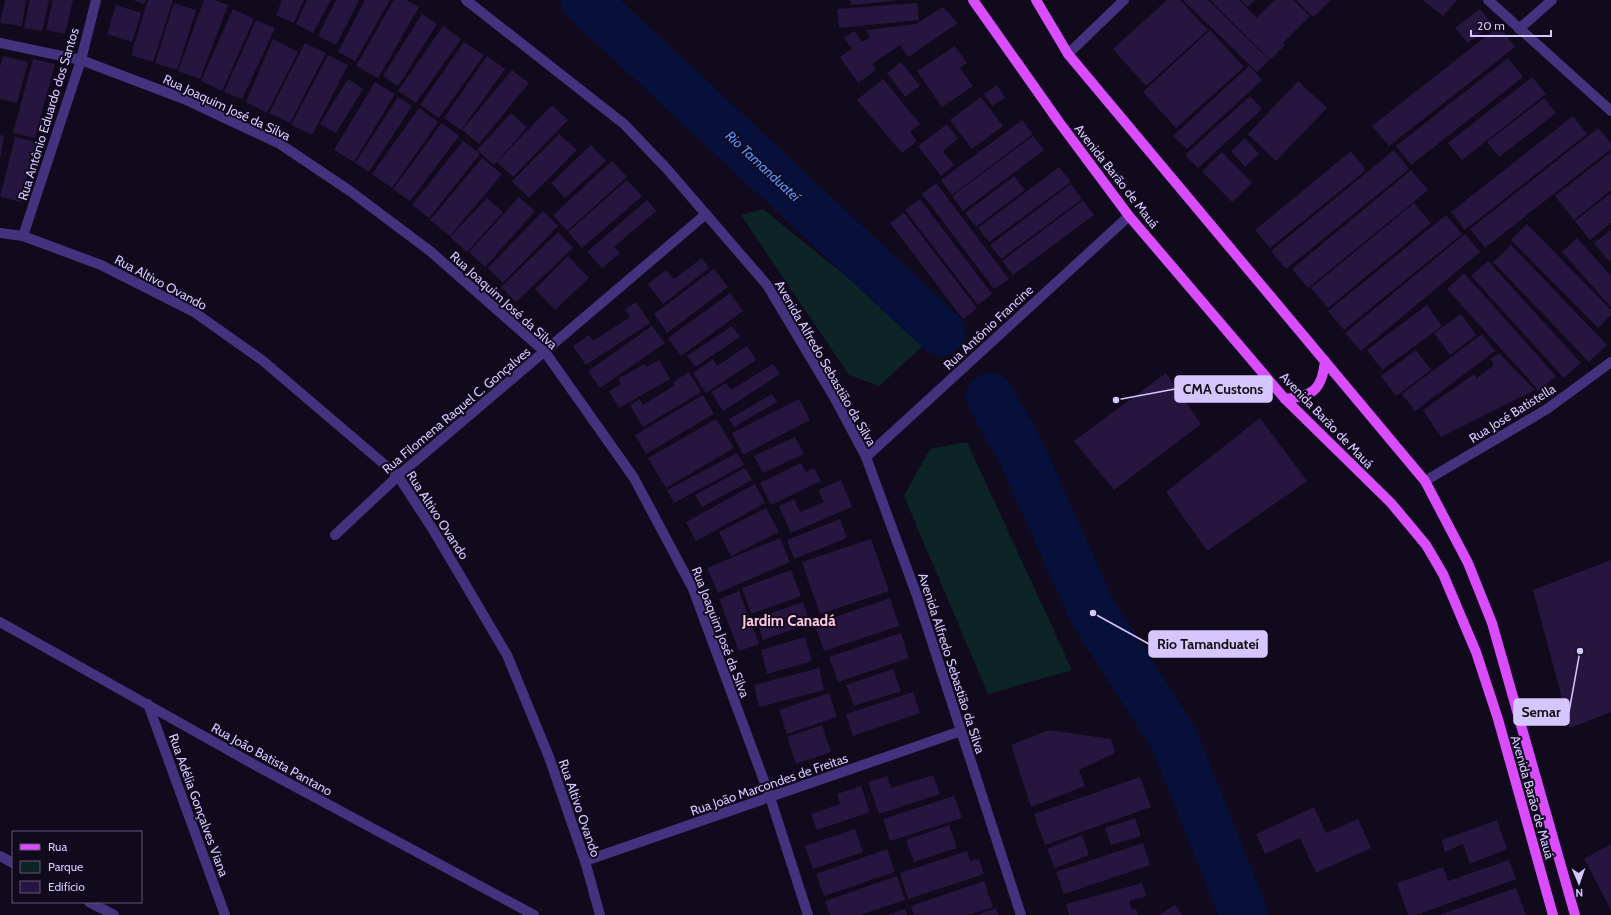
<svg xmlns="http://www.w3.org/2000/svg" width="1611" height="915" viewBox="0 0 1611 915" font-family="Cabin,sans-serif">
<rect width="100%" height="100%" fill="#110a1d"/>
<g fill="#0d2427">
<polygon points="763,209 927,342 879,386 849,375 741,215"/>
<polygon points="967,442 1072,670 988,694 904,496 930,449"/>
</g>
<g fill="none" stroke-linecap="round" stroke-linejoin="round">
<g stroke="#06103a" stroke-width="48">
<polyline points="585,0 941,332"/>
<polyline points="990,397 1021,452 1093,613 1174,739 1244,915"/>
</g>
</g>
<g fill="#25153f">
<polygon points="5,0 26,0 22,26 0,23"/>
<polygon points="30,0 49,0 42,31 24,28"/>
<polygon points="53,0 73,0 65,34 46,30"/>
<polygon points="133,0 146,0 144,4"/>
<polygon points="148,0 173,0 153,62 131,55"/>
<polygon points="204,0 214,0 228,5 200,79 178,71"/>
<polygon points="282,0 304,0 294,23 276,15"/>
<polygon points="307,0 331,0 313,33 296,24"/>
<polygon points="336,0 359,0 336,45 318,36"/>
<polygon points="365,0 390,0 355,61 338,52"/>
<polygon points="394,0 406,0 419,7 378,78 356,66"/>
<polygon points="850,0 895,0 895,1 851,5"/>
<polygon points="1167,0 1180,0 1208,30 1146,86 1113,49"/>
<polygon points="1183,0 1208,0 1269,60 1257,72"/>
<polygon points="1210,0 1239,0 1257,18 1275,0 1293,0 1310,16 1283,43 1272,33 1285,45 1270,60"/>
<polygon points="1241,0 1255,0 1248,7"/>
<polygon points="1296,0 1331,0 1313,17"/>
<polygon points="1423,0 1457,0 1443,16"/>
<polygon points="174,3 196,10 177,70 155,63"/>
<polygon points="917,3 919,20 839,28 837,9"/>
<polygon points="116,5 141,13 132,42 107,34"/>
<polygon points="943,7 958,23 908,57 900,45 872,64 876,70 858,83 840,57 852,49 844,38 854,31 862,42 870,37 866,30 916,24"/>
<polygon points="233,9 254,19 222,91 201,81"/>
<polygon points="1480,9 1492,24 1468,43 1455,28"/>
<polygon points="422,14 437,24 398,86 383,76"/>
<polygon points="256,20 275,28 242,99 224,92"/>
<polygon points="443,26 461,39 416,103 398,91"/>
<polygon points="1499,26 1515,47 1389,146 1372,126"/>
<polygon points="1210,30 1244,67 1176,128 1143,92"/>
<polygon points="273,39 298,52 267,113 246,102"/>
<polygon points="464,42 484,55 439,118 420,105"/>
<polygon points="305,43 326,53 290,123 269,113"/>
<polygon points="955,46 967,63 960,68 973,86 942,107 917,71"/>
<polygon points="328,55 348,65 312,135 291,125"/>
<polygon points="3,56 28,62 17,103 0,99 0,67"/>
<polygon points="487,56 505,69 461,130 444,118"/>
<polygon points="1508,58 1523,77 1411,165 1396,146"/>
<polygon points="33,59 55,64 35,138 13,133"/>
<polygon points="901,62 920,86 905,97 887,73"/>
<polygon points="1249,66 1262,80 1187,149 1173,136"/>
<polygon points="512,70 529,83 479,144 462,130"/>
<polygon points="1532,77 1546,94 1462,160 1448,143"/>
<polygon points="348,79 363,89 336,133 320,124"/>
<polygon points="883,79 920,124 910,132 917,141 902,153 857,100"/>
<polygon points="1298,81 1327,108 1276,161 1248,134"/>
<polygon points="375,82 395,94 354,162 334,150"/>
<polygon points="997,85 1005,98 992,106 984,94"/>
<polygon points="1250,96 1262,109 1198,168 1185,155"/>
<polygon points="398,97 412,106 369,172 355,163"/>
<polygon points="981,97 1003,126 972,149 950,120"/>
<polygon points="1544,98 1556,113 1499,157 1487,142"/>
<polygon points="552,105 568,120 513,177 497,162"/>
<polygon points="419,108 438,122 392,188 372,174"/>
<polygon points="511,113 527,127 494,165 477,150"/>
<polygon points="1573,116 1587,134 1465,230 1451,212"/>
<polygon points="1022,120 1033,134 952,195 941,180"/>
<polygon points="442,123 459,136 410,201 393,189"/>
<polygon points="947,124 958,139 943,151 954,165 941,176 918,146"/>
<polygon points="1598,128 1611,143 1611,149 1485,248 1470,229"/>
<polygon points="559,134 577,150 529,198 512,181"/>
<polygon points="0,135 4,136 1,156 0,156"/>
<polygon points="1033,136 1044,150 963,211 952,196"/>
<polygon points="15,137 36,142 21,202 0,197"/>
<polygon points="1245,138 1259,154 1245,167 1231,151"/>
<polygon points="463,141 480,154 429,218 412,205"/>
<polygon points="591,145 606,161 565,198 551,183"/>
<polygon points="1394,150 1409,169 1286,269 1271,251"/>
<polygon points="1351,151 1366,170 1270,248 1255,230"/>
<polygon points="1222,152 1252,183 1232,202 1202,171"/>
<polygon points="1611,152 1611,190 1574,220 1555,196"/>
<polygon points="482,158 502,174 450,236 430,220"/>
<polygon points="612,161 627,177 567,231 553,215"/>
<polygon points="1059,167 1071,182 989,242 978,228"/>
<polygon points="1411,170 1428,190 1308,288 1292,269"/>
<polygon points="1014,176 1025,190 976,227 965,213"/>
<polygon points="627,180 642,196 582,248 568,232"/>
<polygon points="936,183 1009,279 994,289 922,194"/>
<polygon points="1071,184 1082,199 1001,259 990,245"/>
<polygon points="1611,193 1611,223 1590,240 1575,221"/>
<polygon points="519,197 535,211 485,267 469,252"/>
<polygon points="487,198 503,212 467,252 450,237"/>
<polygon points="920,199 992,294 978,305 905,210"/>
<polygon points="647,200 656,211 614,247 620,253 602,268 587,252"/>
<polygon points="1083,200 1094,215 1013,275 1002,261"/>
<polygon points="1414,203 1431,223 1328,308 1311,288"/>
<polygon points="543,211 558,226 503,283 488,268"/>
<polygon points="904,213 977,308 963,319 890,223"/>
<polygon points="1446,215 1462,234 1344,330 1328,311"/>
<polygon points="1527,224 1611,310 1611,315 1598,328 1511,240"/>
<polygon points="1611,230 1611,260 1609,262 1594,243"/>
<polygon points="558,232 573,248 516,302 501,287"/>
<polygon points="1465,234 1480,252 1361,351 1345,333"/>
<polygon points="1577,238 1611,276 1611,307 1562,252"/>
<polygon points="1511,245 1607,345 1589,362 1493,262"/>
<polygon points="568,256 589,278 555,310 535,289"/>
<polygon points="702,258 709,268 663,304 648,284 666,270 674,279"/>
<polygon points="1488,261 1581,363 1564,378 1471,276"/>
<polygon points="714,269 728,287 667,333 654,314"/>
<polygon points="1464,273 1556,376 1539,391 1447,289"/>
<polygon points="730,293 743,311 681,356 668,338"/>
<polygon points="636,302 650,323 586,365 573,346 589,335 593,341 630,317 625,309"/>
<polygon points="1427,305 1442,326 1382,370 1367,350"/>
<polygon points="1461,314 1476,335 1450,355 1434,333"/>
<polygon points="652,326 665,343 600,388 588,371"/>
<polygon points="732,326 740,337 695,367 687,356"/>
<polygon points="1482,334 1495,351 1415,411 1402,394"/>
<polygon points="747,346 756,360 706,393 693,373 713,359 717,366"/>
<polygon points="1416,350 1431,370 1396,396 1381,376"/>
<polygon points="1499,353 1535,390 1441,437 1423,410 1474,374 1477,378 1494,365 1490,359"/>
<polygon points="659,360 670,379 619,408 609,391 621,384 618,379 644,364 646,367"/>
<polygon points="773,364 780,374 723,411 711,392 726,383 731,390"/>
<polygon points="689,372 701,392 643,427 630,405 640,399 643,405 675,385 673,382"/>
<polygon points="1166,373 1201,424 1114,490 1074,441"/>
<polygon points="772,394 777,402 734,427 729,419"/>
<polygon points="703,395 714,414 646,454 635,435"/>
<polygon points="799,399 810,420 743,455 732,433"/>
<polygon points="1260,418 1307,481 1207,551 1166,492"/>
<polygon points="716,419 734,448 666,488 648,458"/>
<polygon points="795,437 804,454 763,473 754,456"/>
<polygon points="737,453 744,465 674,503 667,490"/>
<polygon points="801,463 806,472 814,468 821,481 771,505 760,483"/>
<polygon points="745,468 752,480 702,507 695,495"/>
<polygon points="841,480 852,507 791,533 779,506 794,499 800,512 824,502 818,490"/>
<polygon points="755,484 765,503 696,541 686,522"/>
<polygon points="766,508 779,532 731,556 719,532"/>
<polygon points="840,519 847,538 794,559 787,540"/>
<polygon points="780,538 790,562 718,593 707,568"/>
<polygon points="871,539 889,591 820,614 802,562"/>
<polygon points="1611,560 1611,712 1570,728 1533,590"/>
<polygon points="791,570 801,596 751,614 742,588"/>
<polygon points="739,591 759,644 739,651 719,599"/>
<polygon points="890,598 899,626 824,651 815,624"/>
<polygon points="803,602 810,623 763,640 756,618"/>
<polygon points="901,633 909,658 838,682 829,657"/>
<polygon points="805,637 812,661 767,674 761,650"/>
<polygon points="819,668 824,690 759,707 754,685"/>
<polygon points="893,669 901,691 854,706 846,685"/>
<polygon points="913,692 920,713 853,736 846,714"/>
<polygon points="829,693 837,717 787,734 779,710"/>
<polygon points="822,725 831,752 796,764 787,737"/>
<polygon points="1049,730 1111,739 1115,753 1079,770 1085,786 1031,807 1011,745"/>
<polygon points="933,775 940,794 879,814 868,782 887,776 891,788"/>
<polygon points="1140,777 1151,807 1045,845 1034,814"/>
<polygon points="861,786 870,812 817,830 811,814 840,804 837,794"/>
<polygon points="954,796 962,818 890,841 883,819"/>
<polygon points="1314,807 1326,833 1358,819 1371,848 1316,873 1300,838 1265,854 1256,834"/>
<polygon points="1135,818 1141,836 1111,845 1105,828"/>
<polygon points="1497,820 1507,849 1470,864 1463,844 1445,852 1442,840"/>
<polygon points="949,825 957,848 914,862 906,840"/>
<polygon points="855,829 863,852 813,869 805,846"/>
<polygon points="1082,835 1089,855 1055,868 1047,849"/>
<polygon points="1143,843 1150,865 1064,894 1056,872"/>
<polygon points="1611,844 1611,910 1584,859"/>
<polygon points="887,849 895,872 824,896 816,874"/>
<polygon points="967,851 970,861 979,859 984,874 908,899 900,873"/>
<polygon points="1509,860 1516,879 1416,915 1408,915 1397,883 1443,867 1448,881"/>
<polygon points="897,876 905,900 860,915 830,915 825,901"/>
<polygon points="984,881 993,907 968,915 914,915 911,906"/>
<polygon points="1142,883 1146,896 1129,901 1132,910 1136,909 1138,915 1069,915 1066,904"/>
<polygon points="1516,888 1526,915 1439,915"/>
<polygon points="1175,905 1182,915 1159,915"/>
<polygon points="996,908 998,915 977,915"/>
<polygon points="905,909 907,915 888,915"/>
</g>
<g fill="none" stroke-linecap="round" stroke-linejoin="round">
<g stroke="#42337f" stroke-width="10">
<polyline points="466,0 624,124 667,169 767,285 834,397 866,457 917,596 1021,915"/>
<polyline points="1488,0 1611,111"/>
<polyline points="1519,29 1552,0"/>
<polyline points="0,43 81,60 184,99 280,144 350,191 430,251 545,352 634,478 693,589 770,797 808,915"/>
<polyline points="1068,54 1124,0"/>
<polyline points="0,233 23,236 101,265 194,312 262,360 398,476 432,528 507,655 549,757 585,861 600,915"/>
<polyline points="23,236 81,60 96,0"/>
<polyline points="866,457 1129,216"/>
<polyline points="1425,481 1547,409 1611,362"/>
<polyline points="335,535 398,476 706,214"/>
<polyline points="0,622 255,765 534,915"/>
<polyline points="148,704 225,915"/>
<polyline points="0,856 13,863"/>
<polyline points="585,861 961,731"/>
<polyline points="89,902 114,915"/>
</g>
<g stroke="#da4dff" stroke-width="10">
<polyline points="973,0 1059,122 1129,216 1285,399 1391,503 1426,545 1443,574 1476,652 1498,719 1553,915"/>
<polyline points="1036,0 1068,54 1425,481 1468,563 1492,623 1575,915"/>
<path d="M 1285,399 C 1313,396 1322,390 1325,361"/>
</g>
</g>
<g text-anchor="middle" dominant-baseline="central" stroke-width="4" stroke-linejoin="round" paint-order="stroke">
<g font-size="13" fill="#d6c6ff" stroke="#110a1d">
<text transform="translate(227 107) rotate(25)">Rua Joaquim José da Silva</text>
<text transform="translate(48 114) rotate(-73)">Rua Antônio Eduardo dos Santos</text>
<text transform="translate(1117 176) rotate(52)">Avenida Barão de Mauá</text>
<text transform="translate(161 282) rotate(28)">Rua Altivo Ovando</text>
<text transform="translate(504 300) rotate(42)">Rua Joaquim José da Silva</text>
<text transform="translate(988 327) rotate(-43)">Rua Antônio Francine</text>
<text transform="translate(826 363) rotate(60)">Avenida Alfredo Sebastião da Silva</text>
<text transform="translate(456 410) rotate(-40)">Rua Filomena Raquel C. Gonçalves</text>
<text transform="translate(1512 413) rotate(-32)">Rua José Batistella</text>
<text transform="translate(1327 420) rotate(46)">Avenida Barão de Mauá</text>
<text transform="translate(438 515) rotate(57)">Rua Altivo Ovando</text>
<text transform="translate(721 632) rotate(69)">Rua Joaquim José da Silva</text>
<text transform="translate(952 663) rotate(72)">Avenida Alfredo Sebastião da Silva</text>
<text transform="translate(272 759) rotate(29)">Rua João Batista Pantano</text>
<text transform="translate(769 784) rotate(-19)">Rua João Marcondes de Freitas</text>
<text transform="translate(1533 797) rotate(74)">Avenida Barão de Mauá</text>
<text transform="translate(199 805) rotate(70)">Rua Adélia Gonçalves Viana</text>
<text transform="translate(580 808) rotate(71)">Rua Altivo Ovando</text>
</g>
<g font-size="14" font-style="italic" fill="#5493ff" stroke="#110a1d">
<text transform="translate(763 166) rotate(43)">Rio Tamanduateí</text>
</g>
<g font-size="15" font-weight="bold" fill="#ffc8e2" stroke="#110a1d">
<text x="789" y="621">Jardim Canadá</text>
</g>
</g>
<path fill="none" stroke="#d6c6ff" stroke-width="1.5" d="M1116 400L1175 389M1093 613L1149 644M1580 651L1569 712"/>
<g fill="#d6c6ff" stroke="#110a1d" stroke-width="1.5">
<circle cx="1116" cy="400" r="4"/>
<circle cx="1093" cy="613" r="4"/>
<circle cx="1580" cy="651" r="4"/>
</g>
<g fill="#d6c6ff" stroke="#d6c6ff" stroke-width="1.5">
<rect x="1175" y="376" width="97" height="26" rx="4"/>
<rect x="1149" y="631" width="118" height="26" rx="4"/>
<rect x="1514" y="699" width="55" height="26" rx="4"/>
</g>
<g font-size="14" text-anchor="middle" font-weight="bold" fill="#111">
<text x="1223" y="394">CMA Custons</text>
<text x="1208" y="649">Rio Tamanduateí</text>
<text x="1541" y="717">Semar</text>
</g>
<rect x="12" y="831" width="130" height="72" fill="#110a1d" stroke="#605577"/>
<rect x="20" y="844" width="20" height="6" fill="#da4dff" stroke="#605577"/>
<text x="48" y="851" font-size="12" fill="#d6c6ff">Rua</text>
<rect x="20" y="861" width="20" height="12" fill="#0d2427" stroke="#605577"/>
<text x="48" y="871" font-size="12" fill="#d6c6ff">Parque</text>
<rect x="20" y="881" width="20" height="12" fill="#25153f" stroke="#605577"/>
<text x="48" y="891" font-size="12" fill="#d6c6ff">Edifício</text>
<g transform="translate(1579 883) rotate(178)" stroke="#110a1d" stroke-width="3" paint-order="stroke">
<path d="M0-3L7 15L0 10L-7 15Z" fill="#d6c6ff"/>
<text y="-6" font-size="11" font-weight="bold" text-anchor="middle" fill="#d6c6ff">N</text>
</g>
<path d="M1471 30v6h80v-6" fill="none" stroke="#d6c6ff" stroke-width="2"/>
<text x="1477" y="30" font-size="12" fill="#d6c6ff" stroke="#110a1d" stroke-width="3" paint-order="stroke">20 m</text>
</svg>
